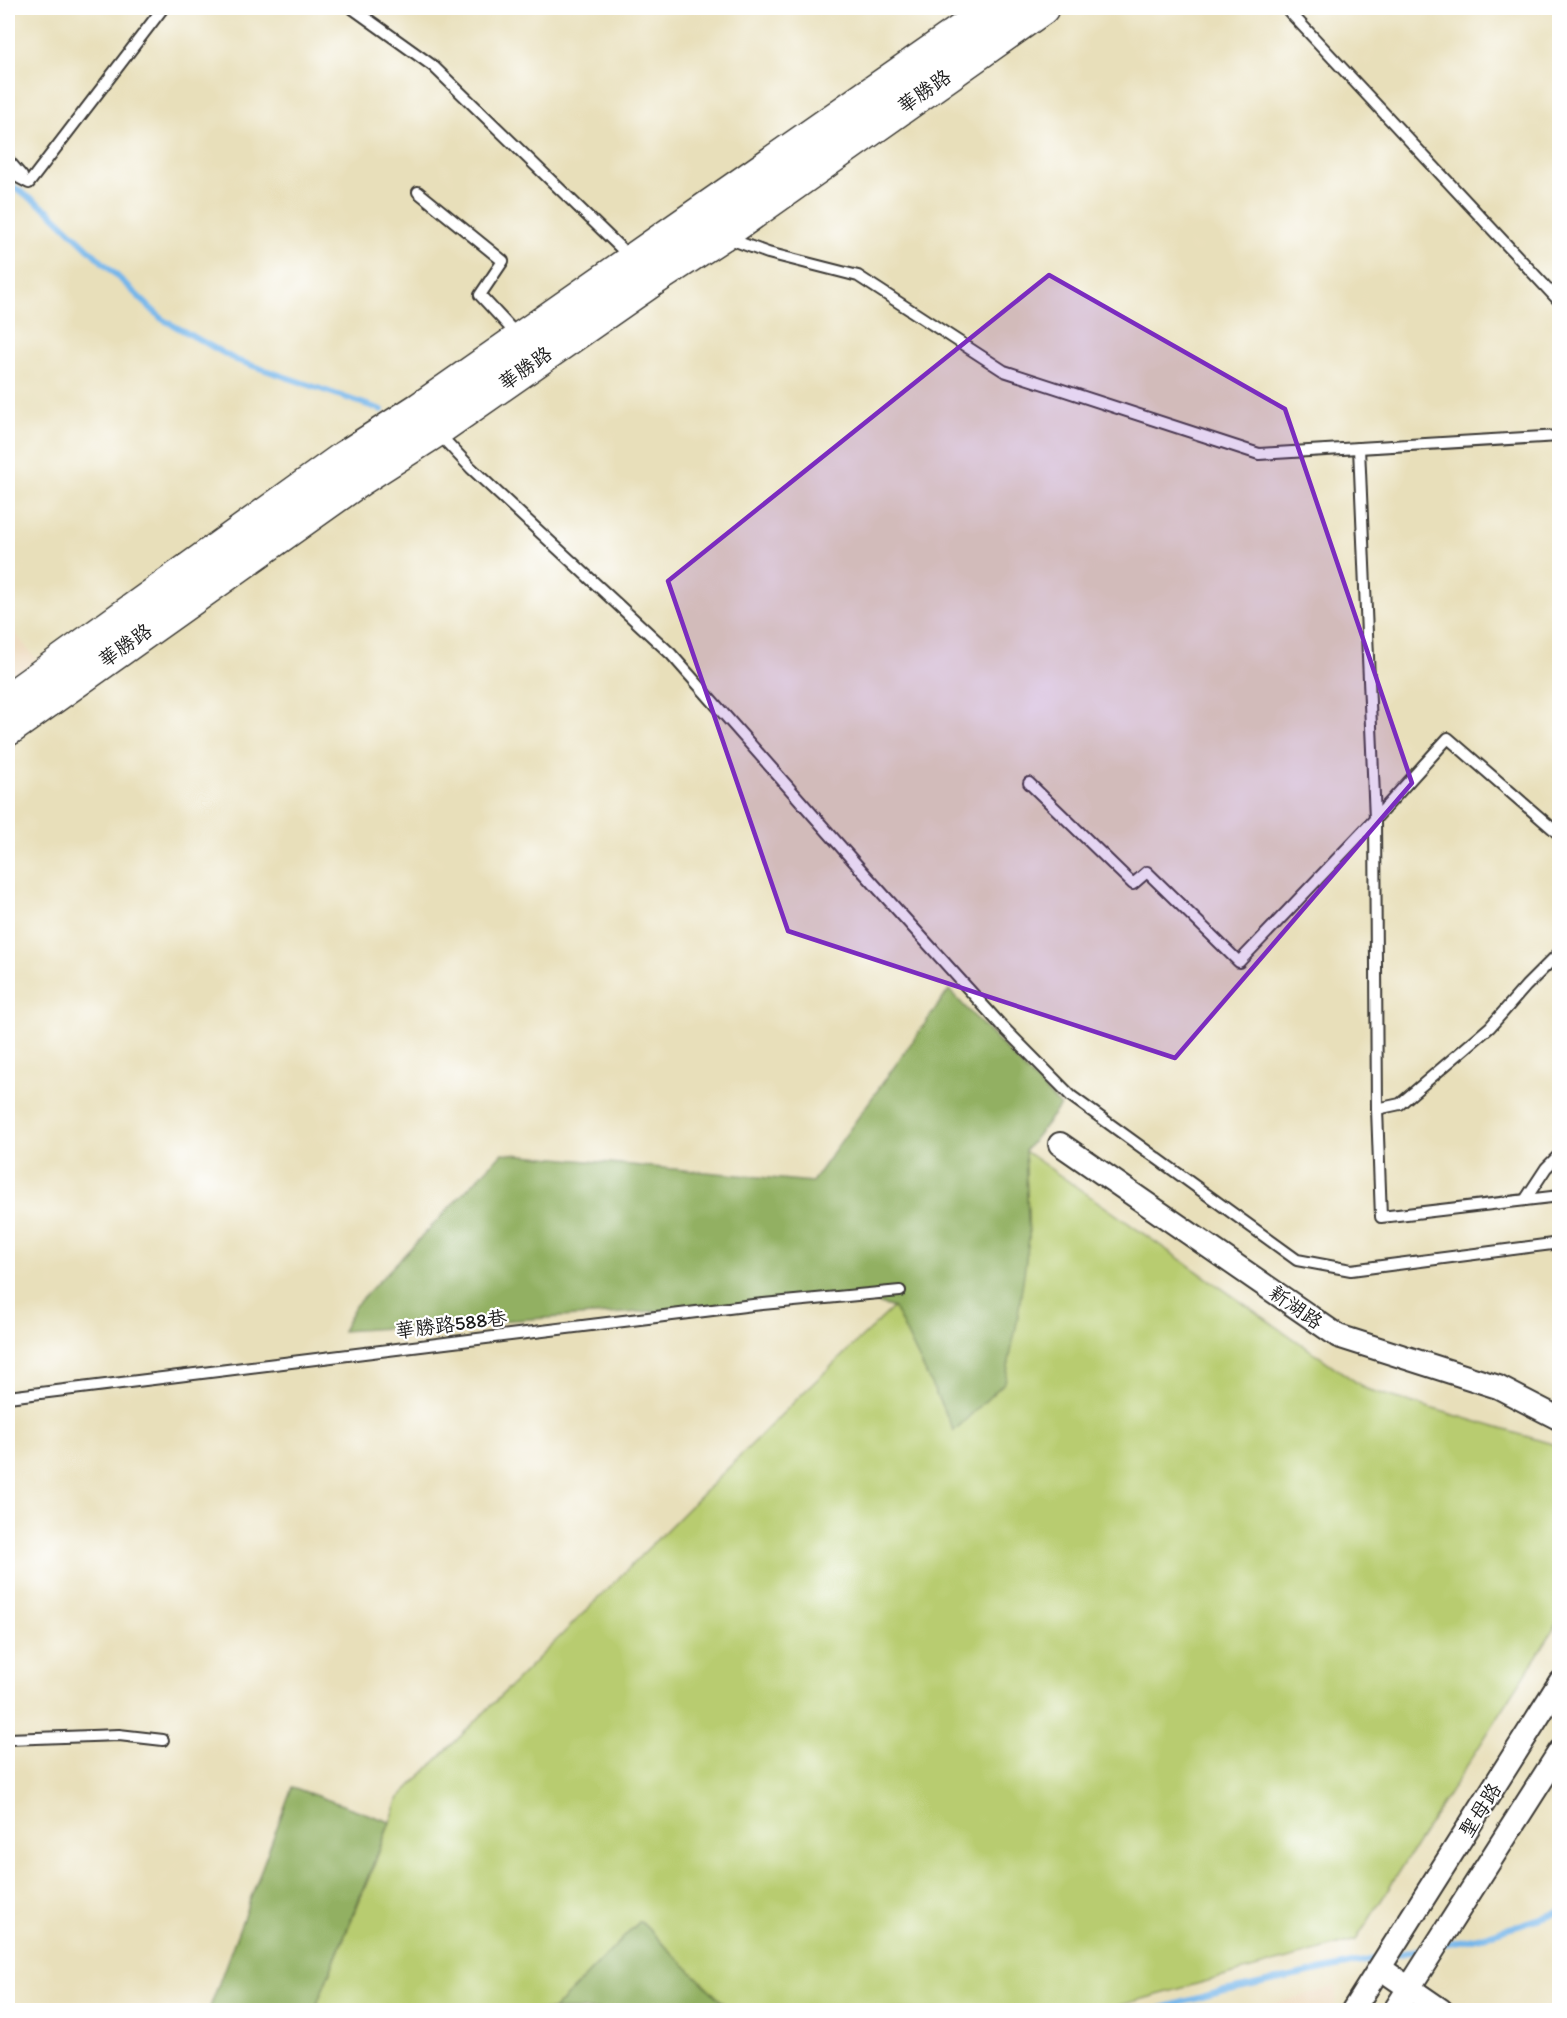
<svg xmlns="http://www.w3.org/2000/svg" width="1567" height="2018" viewBox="0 0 1567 2018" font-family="Itim,'LXGW WenKai TC',sans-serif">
<rect width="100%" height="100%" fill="#fff"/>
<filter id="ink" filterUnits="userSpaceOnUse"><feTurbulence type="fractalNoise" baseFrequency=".0167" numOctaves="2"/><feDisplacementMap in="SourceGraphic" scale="12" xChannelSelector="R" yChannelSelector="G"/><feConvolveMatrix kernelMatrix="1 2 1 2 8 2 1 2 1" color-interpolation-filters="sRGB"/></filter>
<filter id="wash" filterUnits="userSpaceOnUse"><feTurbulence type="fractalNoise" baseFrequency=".008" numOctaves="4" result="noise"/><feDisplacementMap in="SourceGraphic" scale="24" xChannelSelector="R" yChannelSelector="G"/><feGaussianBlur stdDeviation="1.35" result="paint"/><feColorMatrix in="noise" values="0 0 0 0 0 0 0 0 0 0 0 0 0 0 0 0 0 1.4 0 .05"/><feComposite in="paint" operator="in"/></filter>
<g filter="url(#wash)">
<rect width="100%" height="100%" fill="#e8dfba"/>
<g fill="#ecd8ba">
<polygon points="8,623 36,660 8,681"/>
<polygon points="1336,1986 1336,2003 1331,2010 1251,2010"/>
</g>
<polygon fill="#b8cc70" stroke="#6a7446" stroke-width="1.5" points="1025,1151 1366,1389 1559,1446 1559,1621 1356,1940 1103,2010 730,2010 640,1921 553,2010 316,2010 318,2001 373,1868 399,1798 806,1390 894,1307 954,1431 1029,1239"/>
<g fill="#92b062" stroke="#57663f" stroke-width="1.5">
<polygon points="949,990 1060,1106 1025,1151 1029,1239 1017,1322 1005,1382 954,1431 894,1308 860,1298 342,1331 355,1306 502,1153 812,1182"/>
<polygon points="292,1787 390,1822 318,2001 316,2010 209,2010"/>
<polygon points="640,1921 730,2010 553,2010"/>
</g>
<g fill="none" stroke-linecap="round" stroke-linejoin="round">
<g stroke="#75b6ea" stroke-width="6">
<polyline points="8,183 49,211 162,319 236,360 382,410"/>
<polyline points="1445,1944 1487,1935 1560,1912"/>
<polyline points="1395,1955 1426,1948"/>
<polyline points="1155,2010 1220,1992 1379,1958"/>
</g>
</g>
</g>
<g filter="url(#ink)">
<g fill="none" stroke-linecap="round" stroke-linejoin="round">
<g stroke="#3b3934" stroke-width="14">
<g id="service">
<polyline points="352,8 433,66 631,258"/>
<polyline points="1286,8 1560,302"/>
<polyline points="8,160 22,176"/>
<polyline points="8,172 29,183 163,8"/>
<polyline points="418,192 503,261 480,295 518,336"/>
<polyline points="727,238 768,253 858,276 1004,371 1259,454 1560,436"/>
<polyline points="438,433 471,468 671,654 864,873 1000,1024 1071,1096 1297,1260 1351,1270 1560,1243"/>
<polyline points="1359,448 1375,819 1377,1109 1381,1217 1560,1196"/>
<polyline points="1029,783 1133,884 1147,872 1239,962 1375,819 1448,738 1560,835"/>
<polyline points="1377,1109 1400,1104 1490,1027 1526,986 1560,952"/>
<polyline points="1525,1200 1546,1168 1560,1154"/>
<polyline points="8,1397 753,1305 900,1291"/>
<polyline points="8,1739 119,1735 163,1740"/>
</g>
</g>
<g stroke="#3b3934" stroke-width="26">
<g id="minor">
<polyline points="1060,1144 1338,1336 1498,1387 1560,1419"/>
<polyline points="1380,1968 1441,2010"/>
<polyline points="1353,2010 1560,1682"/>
<polyline points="1395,2010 1560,1751"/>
</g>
</g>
<g stroke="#3b3934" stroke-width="36">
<g id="primary">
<polyline points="8,700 344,458 420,409 994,8"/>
<polyline points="8,729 360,479 435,431 649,282 721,235 1042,8"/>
</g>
</g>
<use href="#service" stroke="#fff" stroke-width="10"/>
<use href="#minor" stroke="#fff" stroke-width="22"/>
<use href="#primary" stroke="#fff" stroke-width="33"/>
</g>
</g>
<path fill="#7b2cbf" fill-opacity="0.2" stroke="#7b2cbf" stroke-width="4.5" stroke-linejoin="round" d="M 1049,275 L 1285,409 L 1412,783 L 1175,1058 L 788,931 L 668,581 Z"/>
<g text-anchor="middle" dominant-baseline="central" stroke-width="4.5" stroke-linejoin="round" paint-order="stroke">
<g font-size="20" fill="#1c1c1c" stroke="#fff">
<text transform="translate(924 91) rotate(-35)">華勝路</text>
<text transform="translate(525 368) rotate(-35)">華勝路</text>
<text transform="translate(125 645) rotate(-35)">華勝路</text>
<text transform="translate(1296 1307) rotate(35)">新湖路</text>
<text transform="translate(451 1324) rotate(-7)">華勝路588巷</text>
<text transform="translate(1480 1810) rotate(-58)">聖母路</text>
</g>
</g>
<rect width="1567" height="2018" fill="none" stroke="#fff" stroke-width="30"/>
</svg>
